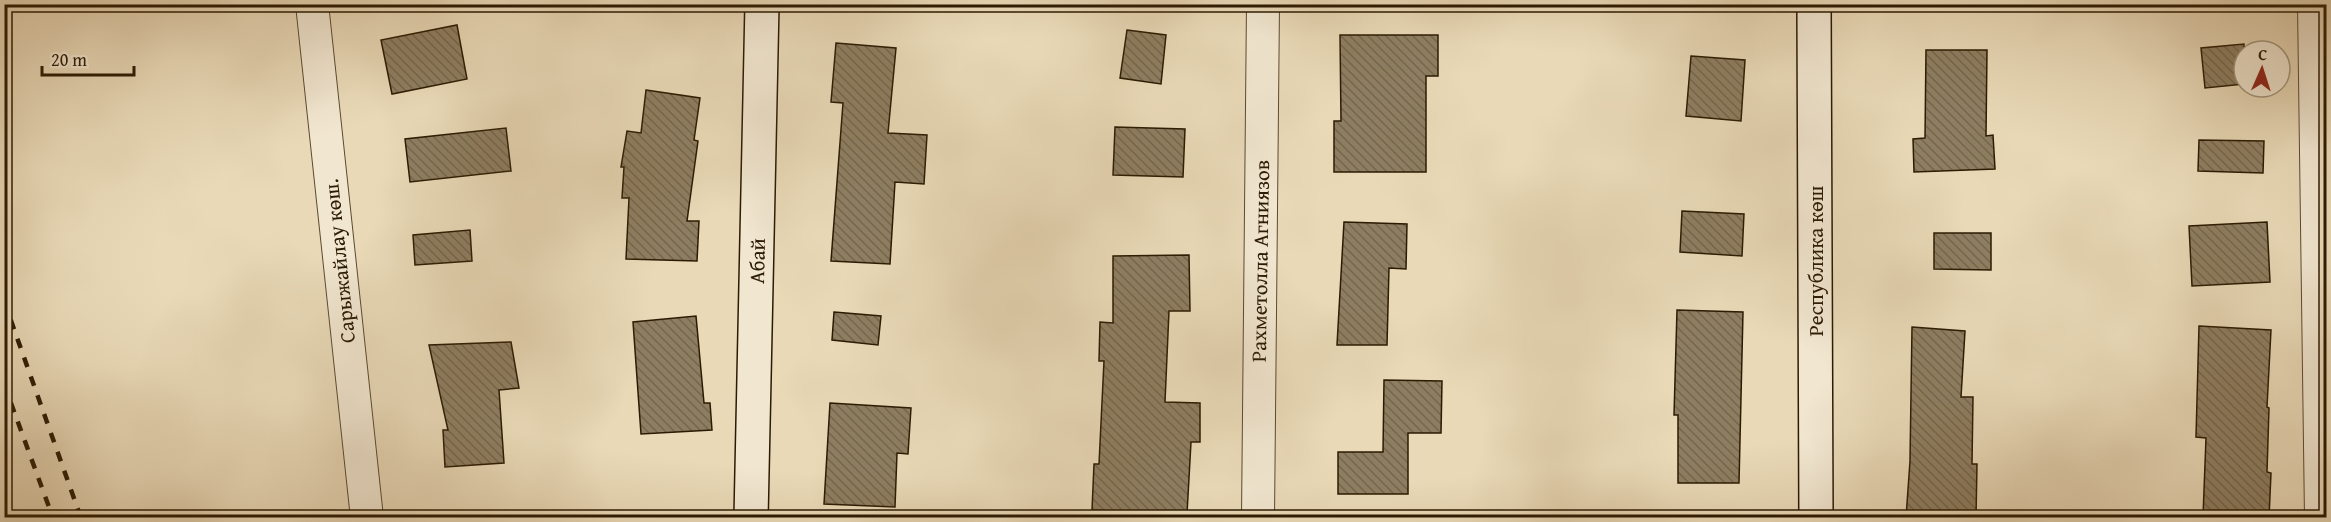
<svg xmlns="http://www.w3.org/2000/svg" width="2331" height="522" viewBox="0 0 2331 522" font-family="'Gentium Book Plus',serif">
<defs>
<pattern id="building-back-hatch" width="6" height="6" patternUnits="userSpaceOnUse" patternTransform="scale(1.5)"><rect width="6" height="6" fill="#8e7e61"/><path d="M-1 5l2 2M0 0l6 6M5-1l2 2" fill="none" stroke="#74664e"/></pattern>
</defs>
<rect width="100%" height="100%" fill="#e9d9b7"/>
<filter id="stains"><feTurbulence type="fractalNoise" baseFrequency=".00333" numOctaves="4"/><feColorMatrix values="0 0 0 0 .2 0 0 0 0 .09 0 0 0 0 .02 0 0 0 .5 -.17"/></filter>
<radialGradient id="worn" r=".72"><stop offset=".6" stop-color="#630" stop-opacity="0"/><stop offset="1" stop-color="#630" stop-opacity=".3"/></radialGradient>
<g fill="url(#building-back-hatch)" stroke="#2c1b03" stroke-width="1.5">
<polygon points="457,25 467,79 392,94 381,40"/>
<polygon points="1127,30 1166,35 1161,84 1120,78"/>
<polygon points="1340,35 1438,35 1438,76 1426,76 1426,172 1334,172 1334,121 1341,121"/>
<polygon points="836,43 896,48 888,133 927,135 924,184 895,182 890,264 831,261 843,103 831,102"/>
<polygon points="2244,44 2244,84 2205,88 2201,48"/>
<polygon points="1926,50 1987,50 1986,136 1993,135 1995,169 1914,172 1913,139 1925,138"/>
<polygon points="1691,56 1745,60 1741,121 1686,116"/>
<polygon points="646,90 700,98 694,140 698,141 687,221 699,221 697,261 626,259 629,198 622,198 624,167 621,167 627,131 641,133"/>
<polygon points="1115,127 1185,129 1183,177 1113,175"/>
<polygon points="506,128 511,171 410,182 405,139"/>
<polygon points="2199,140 2264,141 2263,173 2198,171"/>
<polygon points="1682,211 1744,214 1742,256 1680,252"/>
<polygon points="1344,222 1407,224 1406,269 1389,268 1387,345 1337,345"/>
<polygon points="2267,222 2270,282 2192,286 2189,226"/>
<polygon points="470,230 472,261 415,265 413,235"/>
<polygon points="1934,233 1991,233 1991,270 1934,269"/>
<polygon points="1189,255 1190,311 1169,311 1165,402 1200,403 1200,442 1191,442 1187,514 1092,510 1094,464 1099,464 1104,361 1099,361 1100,322 1113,323 1113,256"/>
<polygon points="1677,310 1743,312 1739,483 1678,483 1678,415 1674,415"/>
<polygon points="834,312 881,316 878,345 832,340"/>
<polygon points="696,316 704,403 710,403 712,430 641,434 633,322"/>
<polygon points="2199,326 2271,330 2267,407 2269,408 2267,472 2271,473 2269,518 2203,517 2206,438 2196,437"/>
<polygon points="1912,327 1965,331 1961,397 1973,397 1972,464 1977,464 1976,518 1906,518 1910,461"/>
<polygon points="511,342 519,388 499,390 504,463 445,467 443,430 448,430 429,345"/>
<polygon points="1384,380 1442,381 1441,433 1408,433 1408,494 1338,494 1338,452 1383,452"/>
<polygon points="830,403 911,408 908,454 897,453 895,507 824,504"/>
</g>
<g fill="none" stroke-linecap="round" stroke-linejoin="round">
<g stroke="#5b4a30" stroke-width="34">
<g id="minor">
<polyline points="312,4 367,518"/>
<polyline points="2314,4 2321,518"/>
<polyline points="1258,518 1263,4"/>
</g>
</g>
<g stroke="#2c1b03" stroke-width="36">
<g id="secondary">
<polyline points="1814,4 1816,518"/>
<polyline points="751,518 762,4"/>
</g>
</g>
<use href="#minor" stroke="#f1e6d0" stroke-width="32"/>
<use href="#secondary" stroke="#f1e6d0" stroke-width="33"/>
<g stroke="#2c1b03" stroke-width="4.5" stroke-dasharray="10 10" stroke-linecap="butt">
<polyline points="4,301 81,518"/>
<polyline points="4,384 53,518"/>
</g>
</g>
<g text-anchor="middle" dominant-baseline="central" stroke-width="6" stroke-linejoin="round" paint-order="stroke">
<g font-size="21" fill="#2c1b03" stroke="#f1e6d0">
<text transform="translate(339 261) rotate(-96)">Сарыжайлау көш.</text>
<text transform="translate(757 261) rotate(-89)">Абай</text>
<text transform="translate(1260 261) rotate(-89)">Рахметолла Агниязов</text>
<text transform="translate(1815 261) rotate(-90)">Республика көш</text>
</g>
</g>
<rect width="2331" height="522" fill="none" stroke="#e9d9b7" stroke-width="24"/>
<rect x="6" y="6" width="2319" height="510" fill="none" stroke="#2c1b03" stroke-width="3"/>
<rect x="12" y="12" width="2307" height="498" fill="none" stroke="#2c1b03" stroke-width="1.5"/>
<g transform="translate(2262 69) rotate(3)"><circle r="28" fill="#f1e6d0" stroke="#a2957e" stroke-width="1.5"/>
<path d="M0-4.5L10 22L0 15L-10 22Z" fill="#8f2418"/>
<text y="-9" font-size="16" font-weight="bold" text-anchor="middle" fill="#2c1b03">С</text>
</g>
<path d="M42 66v9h92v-9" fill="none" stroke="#2c1b03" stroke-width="3"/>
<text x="51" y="66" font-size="18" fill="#2c1b03" stroke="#f1e6d0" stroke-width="4.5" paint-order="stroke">20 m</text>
<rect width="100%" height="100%" filter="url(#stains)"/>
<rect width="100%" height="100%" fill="url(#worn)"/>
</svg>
